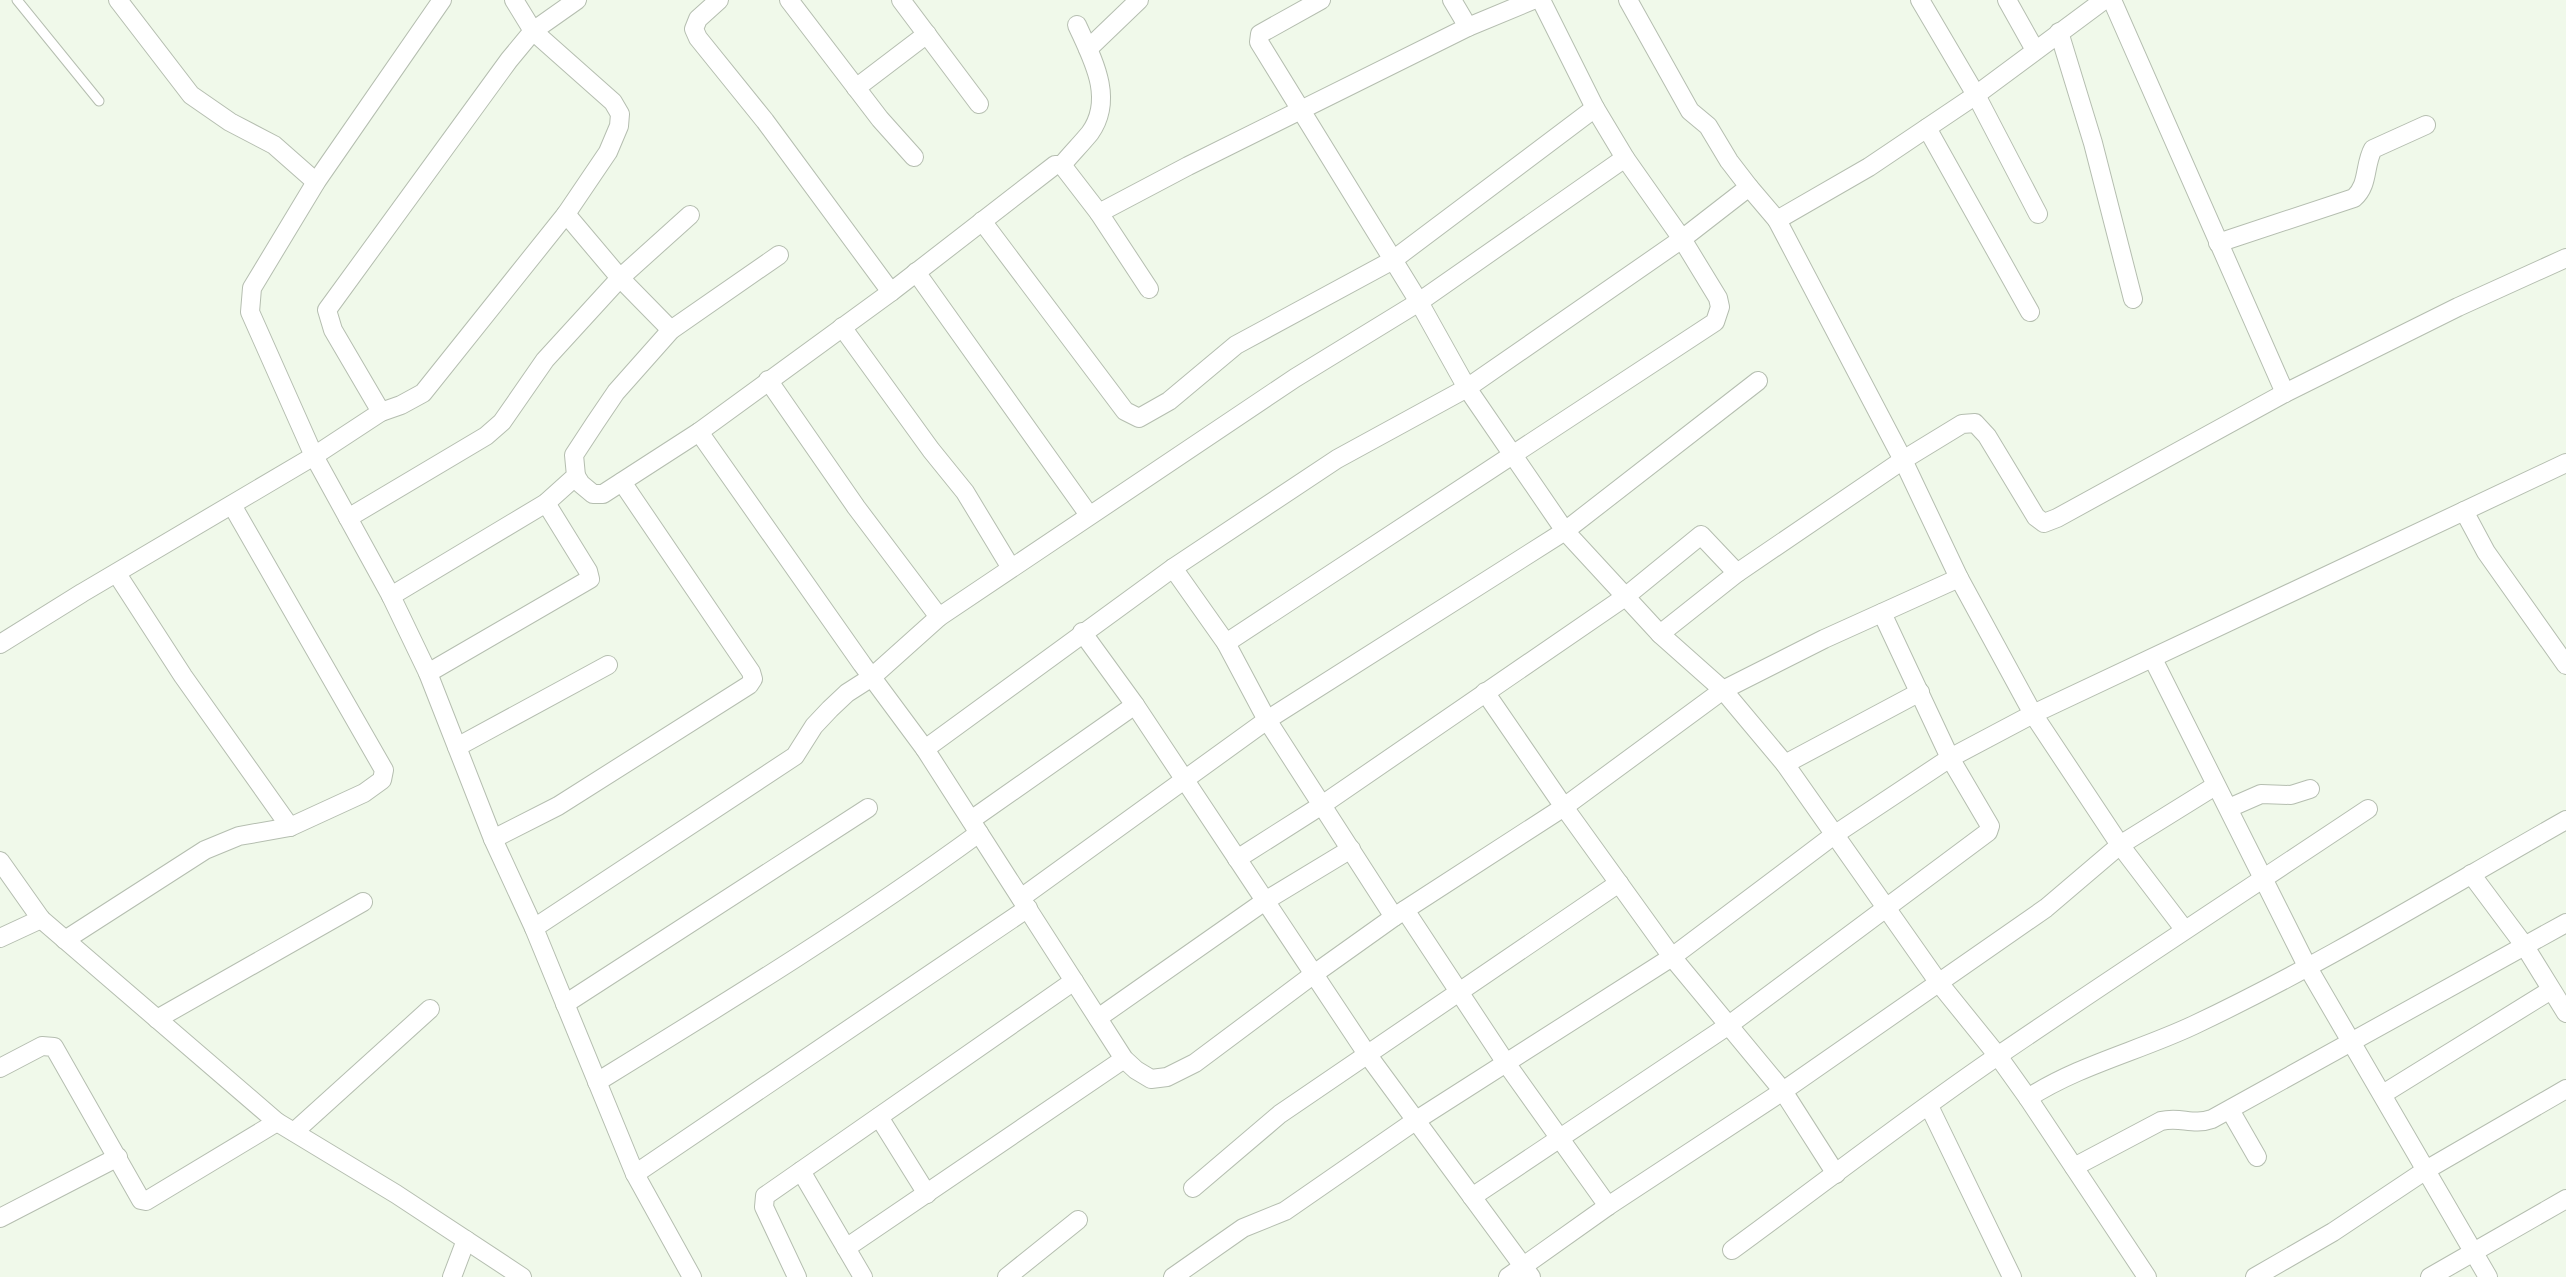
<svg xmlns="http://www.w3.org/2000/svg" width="2566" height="1277" viewBox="0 0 2566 1277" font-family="Bitter,serif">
<rect width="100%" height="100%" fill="#f0f9ea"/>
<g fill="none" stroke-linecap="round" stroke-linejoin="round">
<g stroke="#b5beb0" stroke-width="11">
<polyline id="service" points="17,0 99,101"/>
</g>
<g stroke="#b5beb0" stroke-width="20">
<g id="minor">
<polyline points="118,0 191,95 230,122 274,145 316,182"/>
<polyline points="442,0 316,182 252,288 250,312 314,456 391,596 428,673 493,839 534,928 635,1174 692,1277"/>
<polyline points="719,0 698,19 694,29 698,38 765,121 891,292"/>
<polyline points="789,0 880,119 914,157"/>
<polyline points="901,0 979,104"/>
<polyline points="1321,0 1260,34 1259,42 1419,302 1467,388 1565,531 1660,634 1723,690 1785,764 1939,983 1998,1056 2028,1098 2147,1277"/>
<polyline points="1452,0 1468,27"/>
<polyline points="1628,0 1690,111 1708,126 1729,161 1749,187"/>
<polyline points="1920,0 1976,95 2038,214"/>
<polyline points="2007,0 2035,50"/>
<polyline points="2112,0 2285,393"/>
<polyline points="2059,32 2093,143 2133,299"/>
<polyline points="1088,49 1139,0"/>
<polyline points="856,88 927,34"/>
<polyline points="1927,128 2030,312"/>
<path d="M 1062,165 C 1071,154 1081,144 1090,133 C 1115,98 1092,58 1077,25"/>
<polyline points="1099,213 1149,289"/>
<polyline points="982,221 1125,411 1139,418 1169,401 1236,345 1393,260 1595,108"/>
<path d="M 2218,243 L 2354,198 C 2369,185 2364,165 2373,149 L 2426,125"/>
<polyline points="916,272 1089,515"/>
<polyline points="842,327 931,450 965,492 1011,568"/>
<polyline points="671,330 620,278 690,215"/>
<polyline points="768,380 856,507 939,617"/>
<polyline points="381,412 333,330 327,310 509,60 533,31 514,0"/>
<polyline points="699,432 862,664 925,749 1124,1059 1136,1070 1151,1079 1167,1077 1195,1063 1314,974 1394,917 1564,807 1723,690 1824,639 1959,578"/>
<polyline points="576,476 581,484 593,494 603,494 699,432 891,292 1055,165 1062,165 1099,213 1188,166 1468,27 1533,0"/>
<polyline points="2464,511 2486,552 2566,665"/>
<polyline points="348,518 486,436 502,422 545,360 620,278 566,214"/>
<polyline points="1173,568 1226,643 1267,720 1394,917"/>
<polyline points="117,574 183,676 290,827"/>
<polyline points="391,596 546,503 576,476 574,455 595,423 616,392 671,330 779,255"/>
<polyline points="1082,632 1135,705 1367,1054 1531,1277"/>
<polyline points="1660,634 1737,573 1903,460 1962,424 1975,423 1987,436 2036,517 2044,523 2057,518 2285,393 2458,307 2566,258"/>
<polyline points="1226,643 1715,322 1720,307 1718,298 1682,239 1625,158 1595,108 1541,0"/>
<polyline points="0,644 82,593 314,456 381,412 401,405 423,393 566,214 608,152 619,126 620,114 613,102 533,31 577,0"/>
<polyline points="2153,659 2307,966 2488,1277"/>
<polyline points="428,673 590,579 588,571 546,503"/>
<polyline points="1485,692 1564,807 1672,957 1783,1091 1836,1174"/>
<polyline points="457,747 608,665"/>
<polyline points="925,749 1173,568 1337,459 1467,388 1682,239 1749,187 1777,220 1869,167 1976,95 2104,0"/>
<polyline points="1785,764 1920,692"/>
<polyline points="2229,808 2261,794 2291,795 2310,789"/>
<polyline points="971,820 1135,705"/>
<polyline points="493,839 558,806 749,685 753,679 751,672 622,482"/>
<polyline points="1237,859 1322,805 1625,597 1701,535 1737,573"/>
<polyline points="0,861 41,919 277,1122 396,1194 522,1277"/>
<polyline points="2471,874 2524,945 2566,1013"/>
<polyline points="1021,898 1267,720 1565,531 1758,381"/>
<polyline points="1405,910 1506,1063 1608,1206"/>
<polyline points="534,928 795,756 814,726 830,709 847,693 872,677 939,617 1295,378 1419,302 1625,158"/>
<polyline points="2184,929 2120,845 2033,714 2566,463"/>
<polyline points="0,938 41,919"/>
<polyline points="65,940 205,850 239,836 290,827 364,793 382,780 384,770 232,505"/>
<polyline points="565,1004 868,808"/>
<polyline points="1098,1018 1265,901 1351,849"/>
<polyline points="157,1019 363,902"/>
<polyline points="0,1068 42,1046 54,1047 141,1200 146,1201 277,1122"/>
<path d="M 597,1082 C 727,1002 856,923 979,833"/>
<polyline points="2383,1094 2551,990"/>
<path d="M 2028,1098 C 2079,1065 2139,1051 2194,1025 C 2321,965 2444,889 2566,820"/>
<polyline points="1929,1106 2012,1277"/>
<polyline points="2230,1110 2257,1157"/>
<polyline points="879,1117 927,1194"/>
<polyline points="294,1132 430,1009"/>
<path d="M 2074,1167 L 2161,1121 C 2181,1116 2192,1126 2212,1119 L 2566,923"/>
<polyline points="801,1171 863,1277"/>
<polyline points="635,1174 1028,908"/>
<polyline points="1193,1188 1280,1114 1619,883"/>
<polyline points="1472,1197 1729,1025 1988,832 1990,826 1950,758 1882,613"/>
<polyline points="0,1218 118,1157"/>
<polyline points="846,1248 1124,1059"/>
<path d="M 1732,1250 C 1821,1185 1908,1117 1999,1055 C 2121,972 2245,891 2368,809"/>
<polyline points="452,1277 466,1240"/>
<polyline points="797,1277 764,1207 765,1196 1074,981"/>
<polyline points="1007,1277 1078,1220"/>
<polyline points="1173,1277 1243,1228 1285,1211 1415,1121 1672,957 1834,835 1950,758 2033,714 1959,578 1903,460 1777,220"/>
<polyline points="1508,1277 1608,1206 1783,1091 2046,908 2120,845 2215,786"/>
<polyline points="2255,1277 2333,1232 2426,1170 2566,1089"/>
<polyline points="2430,1277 2566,1199"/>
</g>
</g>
<use href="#service" stroke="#fff" stroke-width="9"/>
<use href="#minor" stroke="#fff" stroke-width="18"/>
</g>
</svg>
